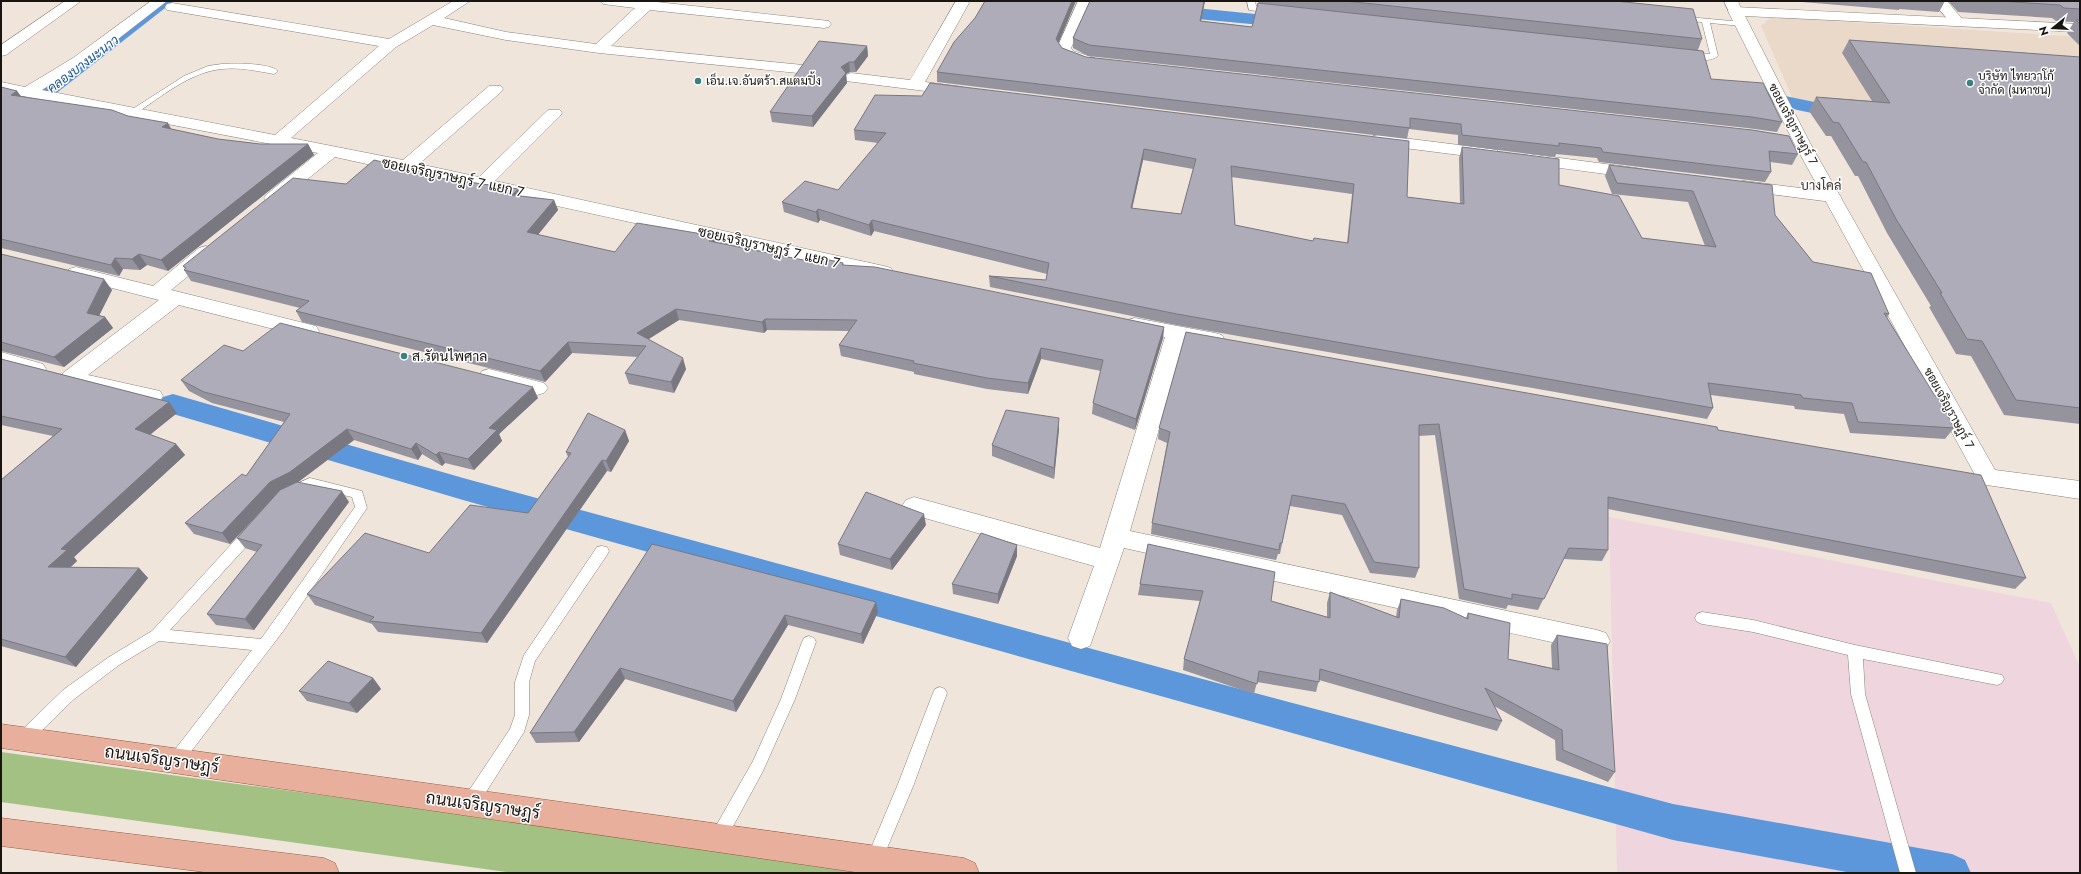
<svg xmlns="http://www.w3.org/2000/svg" width="2081" height="874" viewBox="0 0 2081 874" font-family="Jost,Sarabun,sans-serif">
<rect width="100%" height="100%" fill="#f0e5db"/>
<polygon fill="#ead8c9" points="1771,17 2080,37 2080,143 1934,129 1793,99 1761,26"/>
<polygon fill="#efd5dd" points="1609,517 2051,603 2080,667 2080,873 1617,873"/>
<polygon fill="#a4c184" points="1,752 587,831 861,873 513,873 1,802"/>
<g fill="none" stroke-linecap="round" stroke-linejoin="round">
<g fill="#5c97db" fill-rule="evenodd">
<polygon points="154,1 174,1 8,131 1,133 1,117"/>
<polygon points="1084,1 1127,1 1293,18 1299,19 1302,23 1299,27 1293,28 1144,14 1093,6 1087,5"/>
<polygon points="1751,89 1819,103 1822,107 1819,111 1812,113 1744,99 1741,95 1744,91"/>
<polygon points="173,394 463,478 1221,684 1673,804 1952,854 1965,860 1971,873 1852,873 1673,840 463,500 163,411 159,404 163,397"/>
</g>
<g stroke="#8c8279" stroke-width="1">
<g id="service">
<polygon points="1247,1 1255,1 1256,6 1276,11 1272,13 1249,10"/>
<path d="M 1677,16 L 1742,22 L 1746,24 L 1742,26 L 1710,23 L 1718,56 C 1711,62 1691,62 1684,56 L 1688,54 L 1710,54 L 1702,22 L 1677,20 Z"/>
<path d="M 222,64 C 234,63 270,63 278,71 L 274,74 C 257,71 239,67 222,69 C 190,72 161,97 135,114 L 132,115 L 128,112 L 184,76 L 208,66 Z"/>
<polygon points="310,478 362,491 367,508 284,630 180,766 175,768 170,766 167,761 170,756 252,650 159,641 119,665 73,700 29,743 24,745 19,743 16,738 19,733 63,690 109,657 152,631 247,527 252,526 257,527 258,531 257,535 170,630 261,639 355,507 352,497 311,488 293,495 289,493 287,490 289,487"/>
<polygon points="602,546 607,547 609,551 607,555 535,661 529,682 529,715 524,732 476,808 470,810 464,808 462,803 464,798 510,729 515,715 515,682 524,655 597,547"/>
<polygon points="1702,612 1753,620 1855,645 2002,675 2004,679 2002,683 1997,685 1863,659 1865,694 1916,873 1900,873 1851,694 1848,655 1753,632 1702,624 1697,622 1695,618 1697,614"/>
<polygon points="809,636 814,638 816,642 795,699 763,771 724,843 718,846 712,843 710,838 712,833 753,761 781,699 802,642 804,638"/>
<polygon points="940,687 945,689 947,693 914,784 882,860 880,866 874,868 868,866 866,860 898,784 933,693 935,689"/>
</g>
</g>
<g stroke="#8c8279" stroke-width="1">
<g id="minor">
<polygon points="65,1 81,1 6,55 1,56 1,45"/>
<polygon points="151,1 167,1 100,53 42,90 275,135 379,46 167,10 165,7 167,4 172,3 389,39 453,1 470,1 444,18 506,32 596,44 635,8 603,4 601,1 648,1 829,21 831,24 829,27 824,28 650,10 611,46 803,65 806,68 803,71 798,73 599,53 506,40 433,25 396,47 291,138 403,160 489,86 501,86 503,89 501,92 419,164 479,177 548,110 560,110 562,113 560,116 495,181 884,266 891,268 893,272 891,276 884,278 335,157 279,202 273,203 267,202 264,198 267,194 318,153 1,92 1,82 25,87 73,58"/>
<polygon points="956,1 968,1 969,3 925,82 963,87 965,90 963,93 957,95 846,81 843,78 846,75 851,73 910,80"/>
<polygon points="1078,1 1092,1 1071,48 1073,51 1095,58 1098,61 1095,64 1090,66 1062,57 1057,48"/>
<polygon points="1724,1 1738,1 1742,11 1740,14 1730,14"/>
<polygon points="1932,1 1947,1 1963,20 1961,23 1951,23"/>
<polygon points="1379,135 1491,149 1497,150 1499,154 1497,158 1491,159 1373,144 1371,140 1373,136"/>
<polygon points="1529,154 1636,168 1642,169 1645,173 1642,177 1636,178 1523,163 1521,159 1523,155"/>
<polygon points="1744,181 1832,192 1838,193 1841,197 1838,201 1832,202 1738,190 1735,186 1738,182"/>
<polygon points="206,246 213,248 215,252 213,256 171,290 316,326 319,331 316,336 309,338 179,305 88,375 160,391 163,396 160,401 152,403 63,383 60,378 63,373 159,300 69,277 67,273 69,269 76,267 153,286 199,248"/>
<polygon points="1135,318 1215,333 1222,335 1225,340 1222,345 1215,347 1184,341 1130,531 1597,630 1606,633 1610,641 1606,649 1597,652 1124,548 1090,646 1081,649 1072,646 1068,638 1094,566 914,515 906,512 902,506 906,500 914,497 1100,548 1165,337 1128,330 1125,325 1128,320"/>
<polygon points="1,352 43,364 46,369 43,374 36,376 1,366"/>
<polygon points="489,369 544,383 548,388 544,393 537,395 482,381 479,376 482,371"/>
</g>
</g>
<g stroke="#8c8279" stroke-width="1">
<polygon id="tertiary" points="1735,7 2080,24 2080,32 1745,16 1810,143 1995,470 2080,481 2080,499 1980,484 1794,143 1728,11 1730,8"/>
</g>
<g stroke="#955840" stroke-width="1">
<g id="primary">
<polygon points="1,724 964,858 975,863 979,873 862,873 1,748"/>
<polygon points="1,818 324,858 335,863 339,873 212,873 1,846"/>
</g>
</g>
<use href="#service" fill="#fff" fill-rule="evenodd"/>
<use href="#minor" fill="#fff" fill-rule="evenodd"/>
<use href="#tertiary" fill="#fff" fill-rule="evenodd"/>
<use href="#primary" fill="#e8b09c" fill-rule="evenodd"/>
</g>
<g fill="#95949e" fill-rule="evenodd">
<polygon points="985,1 1076,1 1058,43 1062,48 1086,57 1798,154 1792,165 1770,162 1771,172 1765,182 1599,162 1597,158 1556,154 1555,157 1458,145 1458,135 1409,129 1407,139 937,82 937,72 975,18"/>
<polygon points="1090,1 1205,1 1201,21 1252,27 1259,1 1615,1 1702,39 1698,50 1711,79 1782,122 1777,132 1747,128 1088,56 1073,48 1073,38"/>
<polygon points="1790,1 1945,1 1939,12 1899,9 1899,10"/>
<polygon points="1948,1 2080,1 2080,46 2067,33 2074,22 2056,21 2052,18 1958,12"/>
<polygon points="1849,40 2080,57 2080,424 2004,415 1971,356 1956,354 1929,307 1931,306 1887,233 1858,176 1855,176 1831,136 1826,136 1809,111 1816,97 1872,101 1842,53"/>
<polygon points="867,46 868,56 856,72 850,72 846,74 847,83 813,127 772,122 770,112"/>
<polygon points="1,87 17,91 21,96 128,116 171,129 218,139 260,144 308,144 314,155 168,271 147,265 140,270 123,269 119,276 1,248"/>
<path d="M 854,130 L 1409,141 L 1407,197 L 1460,204 L 1459,158 L 1462,147 L 1559,185 L 1642,238 L 1705,246 L 1688,202 L 1612,194 L 1605,176 L 1609,165 L 1775,215 L 1813,262 L 1889,314 L 1887,318 L 1954,428 L 1945,439 L 1850,433 L 1844,414 L 1795,409 L 1794,406 L 1711,395 L 1713,408 L 1707,419 L 1176,325 L 990,287 L 989,276 L 1046,280 L 1047,274 L 874,231 L 871,236 L 820,220 L 818,223 L 784,212 L 782,202 L 838,190 L 878,143 L 855,140 ZM 1143,160 L 1193,169 L 1181,214 L 1132,208 ZM 1231,177 L 1352,194 L 1347,243 L 1313,241 L 1235,225 Z"/>
<polygon points="443,178 518,189 521,196 554,200 558,210 538,235 615,252 716,243 813,262 843,263 844,265 1164,327 1163,338 1135,430 1092,414 1093,403 1101,371 1041,359 1028,394 987,389 914,374 914,372 841,356 839,345 849,331 767,330 764,333 679,320 648,339 686,369 674,393 629,384 625,373 638,357 572,353 545,382 302,322 296,311 300,308 191,281 184,270 185,269 183,266 346,184"/>
<polygon points="1,254 112,290 99,315 105,317 113,328 64,367 1,351"/>
<polygon points="1186,332 1718,430 2026,578 2015,589 1608,509 1608,550 1602,561 1563,559 1538,610 1508,605 1506,609 1459,599 1435,435 1419,436 1419,568 1415,578 1370,573 1342,515 1290,506 1280,554 1278,554 1276,560 1151,534 1152,523 1167,443 1158,439 1159,428"/>
<polygon points="243,351 538,398 499,434 502,441 474,470 445,463 442,466 422,454 418,460 354,440 298,482 349,502 254,630 216,625 207,614 257,552 245,548 237,538 263,509 230,544 194,534 185,523 246,476 284,422 212,403 189,391 181,380"/>
<polygon points="1,359 169,402 177,413 150,435 176,444 185,455 74,557 77,561 71,567 139,568 148,578 76,667 1,646 1,480 53,436 1,425"/>
<polygon points="1059,429 1054,479 992,456 992,445"/>
<polygon points="625,430 629,441 611,472 607,471 487,643 378,632 372,624 315,605 307,594 429,553 528,513 568,457 566,452"/>
<polygon points="926,525 892,570 840,555 838,544"/>
<polygon points="652,544 878,612 863,644 788,625 736,712 625,679 579,742 536,743 530,733"/>
<polygon points="1148,544 1271,601 1327,617 1327,603 1330,592 1396,617 1397,610 1401,599 1466,618 1468,613 1508,659 1552,668 1551,645 1557,635 1615,772 1608,782 1556,760 1555,740 1494,706 1502,721 1497,731 1319,680 1316,692 1257,682 1254,694 1183,670 1184,659 1200,601 1138,595 1140,584"/>
<polygon points="1017,545 1017,556 998,604 953,594 952,584"/>
<polygon points="373,678 381,689 357,713 307,701 299,691"/>
</g>
<g fill="#797881">
<polygon points="1072,1 1076,1 1056,49 1056,39"/>
<polygon points="1204,1 1205,1 1199,31 1200,21"/>
<polygon points="867,46 868,56 856,72 854,62"/>
<polygon points="849,62 850,72 846,74 847,83 813,127 812,116 841,67"/>
<polygon points="17,91 24,101 11,95"/>
<polygon points="168,123 174,134 162,127"/>
<polygon points="308,144 314,155 168,271 161,260"/>
<polygon points="1144,149 1143,160 1130,218 1131,208"/>
<polygon points="518,189 522,200 512,195"/>
<polygon points="554,200 558,210 531,243 527,232"/>
<polygon points="818,209 820,220 818,223 816,212"/>
<polygon points="872,220 874,231 871,236 869,225"/>
<polygon points="714,236 717,247 709,241"/>
<polygon points="139,254 147,265 140,270 132,259"/>
<polygon points="115,258 123,269 119,276 111,265"/>
<polygon points="104,279 112,290 95,324 87,313"/>
<polygon points="676,309 679,320 641,344 637,333"/>
<polygon points="105,317 113,328 64,367 54,357"/>
<polygon points="765,319 767,330 764,333 762,322"/>
<polygon points="1164,327 1163,338 1135,430 1136,419"/>
<polygon points="568,342 572,353 545,382 540,371"/>
<polygon points="1041,348 1041,359 1028,394 1028,383"/>
<polygon points="683,358 686,369 674,393 671,382"/>
<polygon points="533,387 538,398 499,434 502,441 474,470 468,459 489,428"/>
<polygon points="169,402 177,413 143,440 135,429"/>
<polygon points="1059,418 1059,429 1054,479 1054,468"/>
<polygon points="347,429 354,440 297,483 278,493 230,544 222,533 270,482"/>
<polygon points="625,430 629,441 611,472 606,461"/>
<polygon points="416,443 422,454 418,460 411,449"/>
<polygon points="176,444 185,455 74,557 77,561 59,577 48,567 61,549"/>
<polygon points="439,452 445,463 442,466 436,455"/>
<polygon points="602,460 607,471 487,643 481,633"/>
<polygon points="342,491 349,502 254,630 245,619"/>
<polygon points="924,514 926,525 892,570 890,559"/>
<polygon points="1017,545 1017,556 998,604 998,594"/>
<polygon points="139,568 148,578 76,667 65,657"/>
<polygon points="876,602 878,612 863,644 861,634"/>
<polygon points="785,615 788,625 736,712 733,701"/>
<polygon points="620,668 625,679 579,742 574,732"/>
<polygon points="373,678 381,689 357,713 349,703"/>
</g>
<g fill="#adacb8" stroke="#797881" fill-rule="evenodd">
<polygon points="985,1 1072,1 1056,39 1062,48 1086,57 1752,130 1789,136 1798,154 1769,151 1771,172 1603,152 1601,148 1559,143 1559,146 1462,135 1461,124 1410,118 1410,128 937,72 954,42 975,18"/>
<polygon points="1090,1 1204,1 1200,21 1252,27 1258,3 1703,51 1711,79 1763,83 1782,122 1752,117 1089,45 1073,38"/>
<polygon points="1345,1 1615,1 1693,9 1702,39"/>
<polygon points="1998,1 2080,1 2080,9 2064,8 2060,5"/>
<polygon points="2076,20 2080,20 2080,24"/>
<polygon points="1849,40 2080,57 2080,408 2016,400 1982,341 1967,339 1940,293 1942,293 1896,219 1866,162 1863,162 1839,123 1833,122 1816,97 1890,103"/>
<polygon points="819,41 867,46 854,62 849,62 841,67 846,73 812,116 770,112"/>
<path d="M 930,83 L 1409,141 L 1407,197 L 1464,204 L 1462,147 L 1559,159 L 1559,185 L 1619,196 L 1642,238 L 1716,247 L 1693,191 L 1617,183 L 1609,165 L 1772,185 L 1775,215 L 1813,262 L 1871,273 L 1889,314 L 1884,313 L 1935,396 L 1939,397 L 1954,428 L 1858,422 L 1852,403 L 1803,398 L 1801,395 L 1708,383 L 1713,408 L 1177,314 L 989,276 L 1046,280 L 1049,263 L 872,220 L 869,225 L 818,209 L 816,212 L 782,202 L 805,181 L 838,190 L 886,133 L 854,130 L 875,95 L 922,96 ZM 1144,149 L 1196,159 L 1181,214 L 1131,208 ZM 1231,166 L 1354,184 L 1348,243 L 1314,238 L 1313,241 L 1235,225 Z"/>
<polygon points="1,87 17,91 11,95 112,110 128,116 168,123 162,127 218,139 260,144 308,144 161,260 139,254 132,259 115,258 111,265 1,239"/>
<polygon points="374,160 442,176 440,178 518,189 512,195 554,200 527,232 615,252 637,223 714,236 709,241 813,262 816,257 843,263 842,265 875,267 1164,327 1136,419 1093,403 1103,360 1041,348 1028,383 987,378 913,363 914,361 839,345 857,320 765,319 762,322 676,309 637,333 683,358 671,382 625,373 646,346 568,342 540,371 296,311 309,301 184,270 186,268 183,266 293,178 346,184"/>
<polygon points="1,254 104,279 87,313 105,317 54,357 1,342"/>
<polygon points="280,323 533,387 489,428 497,430 468,459 439,452 436,455 416,443 411,449 347,429 290,472 270,482 222,533 185,523 242,474 246,476 290,414 204,392 181,380 224,345 243,351"/>
<polygon points="1186,332 1717,427 1718,430 1981,475 2026,578 1608,497 1608,550 1569,548 1544,599 1512,594 1512,599 1464,589 1439,424 1419,425 1419,568 1374,562 1345,504 1292,495 1282,543 1280,543 1279,550 1152,523 1170,432 1159,428"/>
<polygon points="1,359 169,402 135,429 176,444 61,549 67,550 48,567 139,568 65,657 1,639 1,480 62,429 1,416"/>
<polygon points="1006,410 1059,418 1054,468 992,445"/>
<polygon points="588,413 625,430 606,461 602,460 481,633 370,621 374,617 307,594 365,533 429,553 470,505 528,513 571,453 566,452"/>
<polygon points="297,482 342,491 245,619 207,614 262,545 237,538 280,490"/>
<polygon points="866,492 924,514 890,559 838,544"/>
<polygon points="981,533 1017,545 998,594 952,584"/>
<polygon points="652,544 876,602 861,634 785,615 733,701 620,668 574,732 530,733"/>
<polygon points="1148,544 1275,572 1271,601 1330,618 1330,592 1399,618 1401,599 1444,608 1468,619 1468,613 1510,623 1508,659 1559,670 1557,635 1607,644 1615,772 1563,750 1562,730 1485,688 1502,721 1320,669 1319,682 1259,671 1257,684 1184,659 1203,591 1140,584"/>
<polygon points="328,661 373,678 349,703 299,691"/>
</g>
<g fill="#398181" stroke="#fff" stroke-width="1.5">
<circle cx="698" cy="81" r="4"/>
<circle cx="1970" cy="83" r="4"/>
<circle cx="404" cy="356" r="4"/>
</g>
<g text-anchor="middle" dominant-baseline="central" stroke-width="3" stroke-linejoin="round" paint-order="stroke">
<g font-size="12" fill="#191511" stroke="#fff" text-anchor="start">
<text x="1978" y="76">บริษัท ไทยวาโก้<tspan x="1978" dy="14">จำกัด (มหาชน)</tspan></text>
<text x="706" y="81">เอ็น.เจ.อันตร้า.สแตมปิ้ง</text>
</g>
<g font-size="12" fill="#191511" stroke="#fff">
<text transform="translate(1793 124) rotate(62)">ซอยเจริญราษฎร์ 7</text>
<text transform="translate(1949 408) rotate(61)">ซอยเจริญราษฎร์ 7</text>
</g>
<g font-size="13" font-style="italic" fill="#185493" stroke="#fff">
<text transform="translate(83 64) rotate(-37)">คลองบางมะนาว</text>
</g>
<g font-size="13" fill="#3d342d" stroke="#fff">
<text x="1821" y="185">บางโคล่</text>
</g>
<g font-size="14" fill="#191511" stroke="#fff">
<text transform="translate(453 177) rotate(12)">ซอยเจริญราษฎร์ 7 แยก 7</text>
<text transform="translate(769 247) rotate(13)">ซอยเจริญราษฎร์ 7 แยก 7</text>
</g>
<g font-size="14" fill="#191511" stroke="#fff" text-anchor="start">
<text x="412" y="356">ส.รัตนไพศาล</text>
</g>
<g font-size="17" fill="#191511" stroke="#fff">
<text transform="translate(162 759) rotate(8)">ถนนเจริญราษฎร์</text>
<text transform="translate(483 805) rotate(8)">ถนนเจริญราษฎร์</text>
</g>
</g>
<rect width="2081" height="874" fill="none" stroke="#191511" stroke-width="4"/>
<g transform="translate(2053 28) rotate(252)" stroke="#ffffff" stroke-width="3" paint-order="stroke">
<path d="M0-3L7 15L0 10L-7 15Z" fill="#191511"/>
<text y="-6" font-size="11" font-weight="bold" text-anchor="middle" fill="#191511">N</text>
</g>
</svg>
